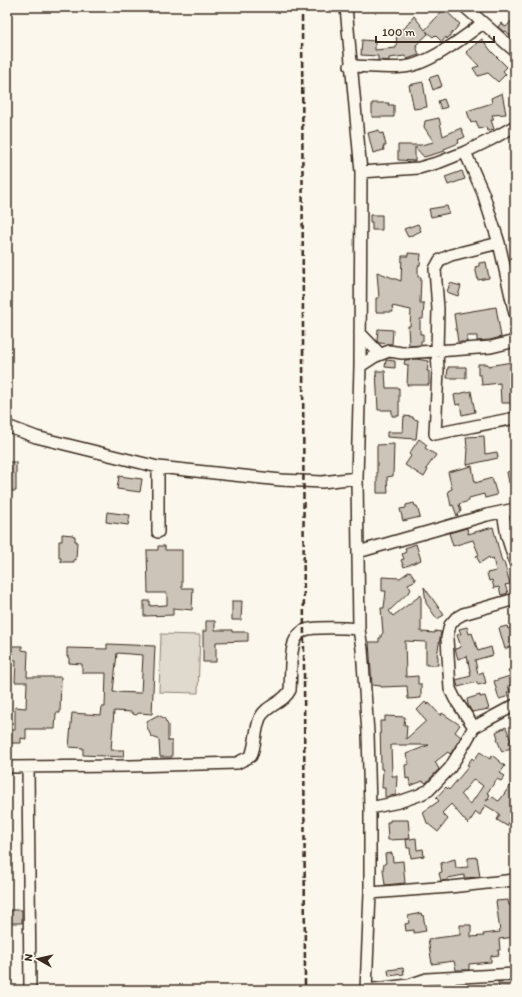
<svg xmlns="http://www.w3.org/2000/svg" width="522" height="997" font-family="Itim,sans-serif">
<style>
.green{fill:#dfd9ce;stroke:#8d8276}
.building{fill:#ccc4b9;stroke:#3b2a1e;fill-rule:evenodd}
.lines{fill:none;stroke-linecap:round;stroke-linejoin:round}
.minor-casing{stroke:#3b2a1e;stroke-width:14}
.minor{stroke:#fbf7ec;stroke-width:11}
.rail{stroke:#3b2a1e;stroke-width:2.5;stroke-dasharray:6 3;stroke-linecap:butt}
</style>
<rect width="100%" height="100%" fill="#fbf7ec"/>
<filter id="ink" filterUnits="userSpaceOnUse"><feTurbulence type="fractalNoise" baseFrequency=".025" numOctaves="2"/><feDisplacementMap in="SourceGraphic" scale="8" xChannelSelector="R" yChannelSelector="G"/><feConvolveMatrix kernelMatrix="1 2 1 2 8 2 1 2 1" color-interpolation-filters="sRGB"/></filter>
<g filter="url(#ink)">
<path class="green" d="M161 634 200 635 198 693 159 692Z"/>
<path class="building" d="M444 9 460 24 447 39 446 37 442 42 435 35 433 37 426 31 428 34 416 45 419 55 407 59 405 56 389 58V61L378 60V56L361 55 362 40 375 41V50L396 48 397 29H404L414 16 425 30Z
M515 17V41L506 31 504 32 498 27 501 23 506 27Z
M482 39 492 52 507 67 503 71 506 74 498 82 488 73 478 76 473 68 479 66 466 52Z
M438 75 442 86 433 90 429 78Z
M423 82 427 107 414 109 409 85Z
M502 93 506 114 492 115 494 120H491L494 129 487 131 486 127 479 129 476 121 471 123 467 111 492 103 491 98Z
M444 99 447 107 441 109 438 101Z
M372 103H389L388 105H394V117H372Z
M439 118 443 136 461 128 465 137 458 140 459 143 444 149 445 151 424 157 415 147V161L398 160V145H421L434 142 424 127 425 121Z
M379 130 380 134 383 133 386 146H383L384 150 373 153 368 133Z
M462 171 465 179 448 185 445 177Z
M447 206 449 213 431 217 429 209Z
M370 215H382V230H372V222H370Z
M418 224 421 231 408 237 404 229Z
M408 253 421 254 420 265 418 266V277H421L420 303H424L423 319H420V334H423V341H421V345L409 346 408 326H410L411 310 392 306 393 312H376V298H379L377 272 401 281 402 256H408Z
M486 262 489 278 478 280 475 267 479 266V263Z
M450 283 461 286 458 296 447 292Z
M496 307 501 337 490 340 477 341V336H467V342H458L454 314Z
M378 329 393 330 392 344 379 343 377 341Z
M416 359 429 361 427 371H429V385H407L408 365 404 364 405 360Z
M386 360 395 361V368L385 367Z
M512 362 514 377H512L514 403H501L500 383 482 385 481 375H478V364H488V366Z
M448 367H466V378H447Z
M376 371H385L386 388H399V416H392V410H378Z
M471 391 475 412 462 415 460 404 456 405 454 395Z
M404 416 413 417V419L418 420 416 439 387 437V432H403Z
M484 436 485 454 497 452 498 458 467 465 468 448H467L466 437Z
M419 439 427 445 425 448 436 455 426 469 428 470 424 477 405 465 411 456 409 454Z
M394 444 393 476 387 477 388 493H377V445Z
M7 462H16V491H7Z
M472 466 475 483 492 478 497 495 485 498 484 494 469 498V501L459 504 461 511 457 516 453 505 451 506 448 491 452 489 448 472Z
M515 470V481L509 483 507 472Z
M119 476 142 479 140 492 117 489Z
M414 503 415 506H417L420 517 403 521 400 509 406 508V505Z
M107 512 130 515 128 525 106 522Z
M493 527 502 562H504L510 584 505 585 508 593 501 595 499 587 494 588 492 580 489 581 487 573 496 571 493 558 490 559 489 557 480 563 476 556 479 555 473 540 453 546 449 533 467 528 468 534Z
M62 534 73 535V536H75V541H77L76 560 74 559V562H61V558H59V541H62Z
M416 544 421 560 404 567 401 560 404 559 402 554 406 552 405 548Z
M158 546H165V550H182V588H193L192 610 173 608V615L144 616V601H150V606L167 605V593H148L147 550H158Z
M410 571 416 580 408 584 411 590 389 611 393 616 421 595V632L435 633V631L441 632 437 656H438V665H426V642L405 641 406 677 418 676V684H421V698L408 699 407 686 381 687V686L372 685 369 642H379V638H381V635L383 633 381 608H384L386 591H382V577L400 578Z
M424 587 444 615 437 619 426 603Z
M232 601H242L241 620H232Z
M206 621H215V630H232V632H248V641L216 642V662H203V631H206Z
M507 626 508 629 512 627 513 630 515 629V644L505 649 499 628Z
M467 627 469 634 472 633 478 651 491 647 493 655 475 660 478 674 483 672 486 683 478 685 477 682 458 687 456 680 471 676 467 656 458 659 455 649 461 647 457 635 461 634 459 629Z
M107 644 155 646 152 714 139 713 136 715 133 714 132 712 114 711 111 750H124L123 757 83 755V748L69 747 72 713 101 715 102 707H105L106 673H82V664L69 663V657H67V648L107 649ZM117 653 143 655 141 693 113 692Z
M7 646H22V650L28 651 27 677H61L60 713H56L55 729H26V739L21 738V743H7V730H15V707L26 708 27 682H15L16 660 7 659Z
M515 668V688H513L512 685 508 686 510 692H507L509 696 499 699 494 681 510 676 508 670Z
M480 695V697L485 696 489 709 472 712 468 705 467 699Z
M425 702 428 705 429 703 441 716 442 713 460 725 455 732 461 737 451 753 450 754 448 752 435 762 439 769 426 783 423 781 410 786 409 778 406 779 405 765 409 764 406 754 429 745H391L392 776H397L396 795 385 797V788H382L383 769H381L380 721H385V716L405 717 404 725H407L406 739 426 721 417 710Z
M158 715 164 718 168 725V741H172V757H160L159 740 151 736 147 727V721Z
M506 727 511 741 509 742 512 747 502 752 497 739 498 738 496 732Z
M480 752 490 759 492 755 505 766 500 773 505 776 501 781 497 779 487 793 490 795 486 801 493 797 498 801 500 800 509 787 515 784V812L507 826 497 820 500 814 485 805 480 815 476 812 468 824 451 804 442 813 448 819 438 832 427 823 423 812 439 801 436 798 446 787 449 790 469 766 467 765 472 758 474 760ZM474 779 483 786 470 805 461 794Z
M390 820H408L410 839 416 838 417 850 423 849 424 856 411 858 410 848H407L406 839H409L388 840 387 822H390Z
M392 853 393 862 403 861 405 883 385 885 383 869 384 864 386 863 385 854Z
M477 857 480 877 464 878V875L448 878V880L441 881 439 873 442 872 441 863 455 859 456 868 468 867V858Z
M508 900 509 905H511L515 937 499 939 500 950H498L499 955 491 956V962L469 964V970H456L454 961 432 964 428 939 460 935V925H471V937L484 936 483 934 500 932 496 901Z
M7 910H22V923H7Z
M421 913 422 916 423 915 426 931 414 933V930L406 931 405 924 409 923 408 916Z
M403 968 404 974 389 976 388 970Z
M515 981V990H499L498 982Z"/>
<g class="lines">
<defs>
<path id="minor" d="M346 7 361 172 360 366 357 478 359 629 362 649 368 733 370 808V893L366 990
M465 7 515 51
M350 66C367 66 386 69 403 67 428 65 463 38 483 23
M465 152 483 193 499 243 515 314
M361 172 419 168 440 162 465 152 492 139 515 126
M499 243 451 255 440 260 435 269 438 309 437 351 438 370 435 434 515 418
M360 333 380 354
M360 366 374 357 389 351 402 353 451 350 491 347 515 341
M7 426 36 437 158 467 281 480 322 482 357 478
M503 512 507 536 515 562
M158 532V467
M358 552 487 515 515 509
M474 727 455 699 450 689 447 638 450 625 456 618 463 614 515 599
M7 767 131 766 237 763 251 756C256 744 255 730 260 718 266 705 284 703 290 690 291 677 290 659 293 647 294 640 297 635 303 631 311 626 348 628 359 629
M28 767 30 990
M370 808 399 802 419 795 429 790 450 768 465 743 474 727 515 705
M370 893 450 887 515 880
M449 978 451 990
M366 990 409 985 427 979 515 974"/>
</defs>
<use href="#minor" class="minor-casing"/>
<use href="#minor" class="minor"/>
<path class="rail" d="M302 7 305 990"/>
</g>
</g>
<rect width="522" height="997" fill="none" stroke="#fbf7ec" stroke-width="24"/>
<rect x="12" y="12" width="498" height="973" fill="none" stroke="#3b2a1e" stroke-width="1.5" filter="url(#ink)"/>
<g transform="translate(38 959) rotate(278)" stroke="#fbf7ec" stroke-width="3" paint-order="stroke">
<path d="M0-3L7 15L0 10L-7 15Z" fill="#3b2a1e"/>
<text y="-6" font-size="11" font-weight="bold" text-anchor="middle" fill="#3b2a1e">N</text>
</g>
<path d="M376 36v6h118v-6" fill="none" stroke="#3b2a1e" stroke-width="2"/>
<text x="382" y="36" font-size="12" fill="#3b2a1e" stroke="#fbf7ec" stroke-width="3" paint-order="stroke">100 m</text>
</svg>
